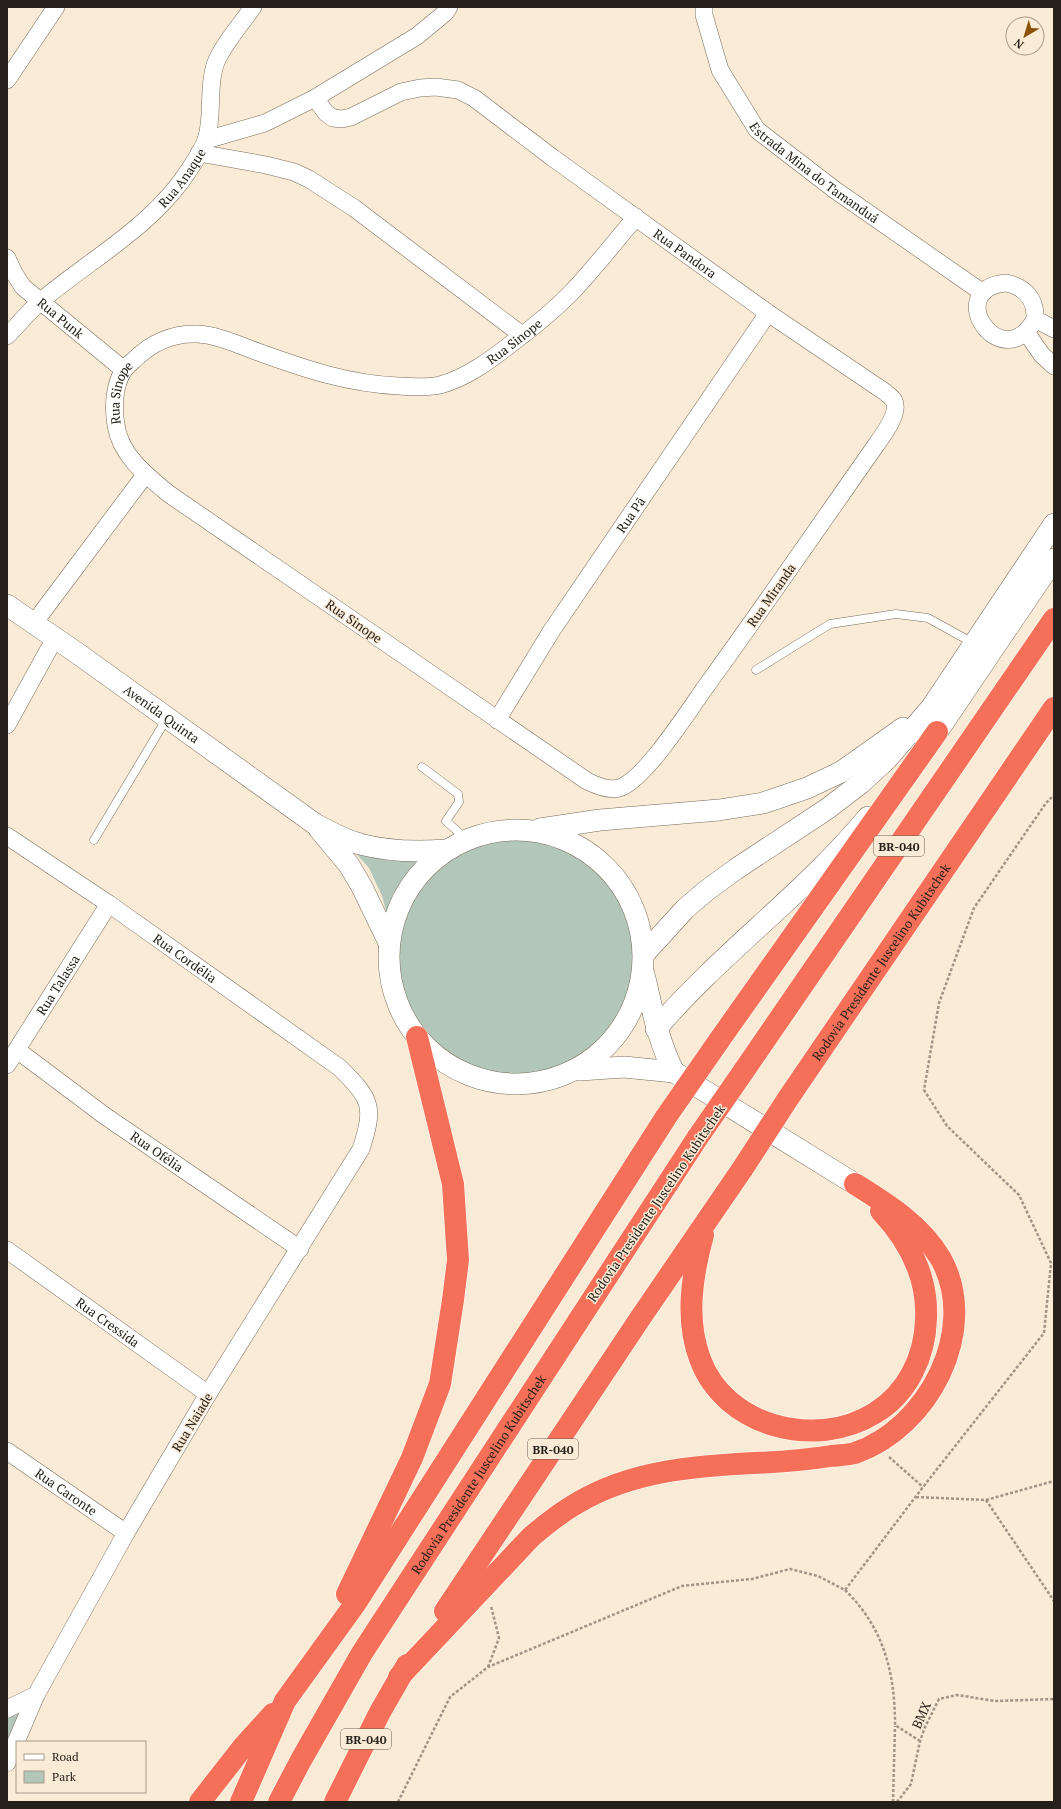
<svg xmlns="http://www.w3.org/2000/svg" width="1061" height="1809" font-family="'PT Serif',serif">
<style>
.green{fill:#b2c7b9}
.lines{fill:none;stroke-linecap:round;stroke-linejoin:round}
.service-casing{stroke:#776b59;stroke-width:9}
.minor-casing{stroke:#776b59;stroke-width:18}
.tertiary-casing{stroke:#776b59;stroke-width:22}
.motorway-casing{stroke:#fff;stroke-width:23}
.path{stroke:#9f9485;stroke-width:2.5;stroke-dasharray:3 2;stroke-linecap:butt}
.service{stroke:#fff;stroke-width:8}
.minor{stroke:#fff;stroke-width:17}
.tertiary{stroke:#fff;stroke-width:21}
.motorway{stroke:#f67059;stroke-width:22}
.motorway-bridge-casing{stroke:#fff;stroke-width:23;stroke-linecap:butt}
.motorway-bridge{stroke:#f67059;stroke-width:22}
.labels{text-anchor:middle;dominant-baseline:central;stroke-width:3;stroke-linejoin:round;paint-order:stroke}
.shield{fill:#faebd7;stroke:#655d52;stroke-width:1}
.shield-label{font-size:12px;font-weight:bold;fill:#252019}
.street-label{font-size:13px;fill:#252019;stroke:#faebd7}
</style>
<rect width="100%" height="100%" fill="#faebd7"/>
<path class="green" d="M399 959a119 119 0 1 1 238 0a119 119 0 1 1-238 0Z
M351 848 430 858 407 877 393 894 388 918 382 896 369 868Z
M24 1708 7 1750V1715Z"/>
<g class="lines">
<defs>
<path id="service" d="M756 670 830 624 896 614 928 618 973 643
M422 767 458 794 459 802 446 821 466 839
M94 840 167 718"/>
<g id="minor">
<path id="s1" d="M704 7V15L720 70 757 130 835 190 983 293"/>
<path d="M7 80 56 7"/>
<path id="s2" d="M315 98 326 113 333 118 342 119 351 117 401 92 420 88 436 87 458 90 474 98 553 158 768 313 885 392C888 395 893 398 894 401 900 413 883 435 876 445 820 525 764 606 707 685 689 710 648 775 622 787 611 792 597 786 587 781L169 494C147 476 120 455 116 425 113 408 114 386 123 371 126 367 130 363 134 360 151 343 173 333 197 334 218 335 239 345 258 352 305 369 349 384 399 386 412 387 426 388 440 385 466 378 489 361 511 344 531 329 552 312 570 294 593 270 614 243 636 217"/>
<path d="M206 140 265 123 315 98 417 36 445 13 449 7"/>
<path d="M199 153 266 165 294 172 309 179 354 208 522 335"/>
<path id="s3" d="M7 258 14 273 23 287 124 370"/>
<path d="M1006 283C1026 287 1036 300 1035 319 1002 379 941 289 1006 283Z"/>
<path d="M1035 319 1054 329"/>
<path d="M1026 332 1042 355 1054 366"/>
<path id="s4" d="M7 336C18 325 28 312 41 301 92 258 155 225 191 167 196 159 203 149 206 140 214 116 207 89 215 65 221 47 242 23 253 7"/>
<path d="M34 623 145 475"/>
<path id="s5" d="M497 720 552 630 768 313"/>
<path d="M7 725 55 638"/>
<path id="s6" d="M7 836 109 904 340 1068C371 1099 375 1106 361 1149L208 1394 126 1533 36 1695 7 1763"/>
<path id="s7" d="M17 1050 105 1116 300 1249"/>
<path id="s8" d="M7 1065 109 904"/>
<path id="s9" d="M7 1250 208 1394"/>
<path id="s10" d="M7 1451 126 1533"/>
<path d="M7 1709 36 1695"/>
</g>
<g id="tertiary">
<path id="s11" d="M7 605 77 653 315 824C329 831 344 840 360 844 389 852 417 852 446 850"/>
<path d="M925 746 937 732 1054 559"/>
<path d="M319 829 349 865 362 887 389 943"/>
<path d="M540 829 600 820 719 810 763 803 807 788 841 772 903 728"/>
<circle cx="516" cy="957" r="127"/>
<path d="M644 954 685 909 706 891 736 869 827 809 861 783 887 759 931 708 1054 524"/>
<path d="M644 974C652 1008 658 1041 674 1072"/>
<path d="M656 1029C721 953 804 894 868 817"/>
<path d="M580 1070 624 1067 674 1072 855 1184"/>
</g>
<g id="motorway">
<path d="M718 1042 937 732"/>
<path d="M743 1072 1054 619"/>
<path id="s12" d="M787 1100 1054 708"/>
<path d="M703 1235C692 1275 685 1319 700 1359 725 1427 816 1450 875 1413 908 1393 925 1356 926 1319 928 1278 909 1241 881 1211"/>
<path d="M347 1594 412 1458 440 1384 453 1300 458 1260 453 1184 417 1037"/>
<path d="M445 1611 641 1317 743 1168"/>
<path d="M399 1677 531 1537C546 1524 561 1512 579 1502 632 1471 694 1466 754 1463 780 1462 805 1460 831 1456 838 1455 848 1455 855 1453 928 1428 980 1330 941 1259 921 1225 887 1204 855 1184"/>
<path d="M200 1802 243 1747 273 1714"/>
<path d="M241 1802 285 1701 355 1604 666 1117"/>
<path id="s13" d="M279 1802 301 1760 362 1653 698 1137"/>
<path d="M335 1802 380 1712 407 1665"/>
</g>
</defs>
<use href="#service" class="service-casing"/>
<use href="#minor" class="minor-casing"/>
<use href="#tertiary" class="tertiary-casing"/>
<use href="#motorway" class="motorway-casing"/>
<path class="path" d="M889 1457 923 1487
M916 1497 986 1500 1054 1601
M986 1500 1054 1481
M845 1590C884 1628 895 1673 895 1725L920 1741
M488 1667 499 1638 491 1606
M398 1802 450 1697 488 1667 682 1586 752 1579 790 1569 818 1576 845 1590 923 1487 1044 1333 1051 1263 1019 1195 947 1126 924 1090 939 1003 974 908 1046 803 1054 795
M893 1802 895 1726
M897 1802 911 1784 920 1741 925 1727 939 1699 957 1695 995 1701 1054 1699"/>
<use href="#service" class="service"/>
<use href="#minor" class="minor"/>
<use href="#tertiary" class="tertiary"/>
<use href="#motorway" class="motorway"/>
<defs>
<path id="motorway-bridge" d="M666 1117 718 1042
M698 1137 743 1072
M743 1168 787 1100"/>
</defs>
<use href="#motorway-bridge" class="motorway-bridge-casing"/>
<use href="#motorway-bridge" class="motorway-bridge"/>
</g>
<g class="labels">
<g class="shield">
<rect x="874" y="836" width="50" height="20" rx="3"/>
<rect x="528" y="1439" width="50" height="20" rx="3"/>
<rect x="341" y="1729" width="50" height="20" rx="3"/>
</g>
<g class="shield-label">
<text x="899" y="846">BR-040</text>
<text x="553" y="1449">BR-040</text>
<text x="366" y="1739">BR-040</text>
</g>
<g class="street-label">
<text stroke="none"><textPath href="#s1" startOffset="207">Estrada Mina do Tamanduá</textPath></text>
<text stroke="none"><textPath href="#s4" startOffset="237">Rua Anaque</textPath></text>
<text stroke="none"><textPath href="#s2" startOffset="439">Rua Pandora</textPath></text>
<text stroke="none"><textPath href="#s3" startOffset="82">Rua Punk</textPath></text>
<text stroke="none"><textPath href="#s2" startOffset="2283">Rua Sinope</textPath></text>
<text stroke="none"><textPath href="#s2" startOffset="1838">Rua Sinope</textPath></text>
<text stroke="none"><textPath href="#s5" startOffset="245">Rua Pã</textPath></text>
<text transform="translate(771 595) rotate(-55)">Rua Miranda</text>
<text transform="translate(354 621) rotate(35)">Rua Sinope</text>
<text stroke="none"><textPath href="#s11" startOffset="189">Avenida Quinta</textPath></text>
<text stroke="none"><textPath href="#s6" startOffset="216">Rua Cordélia</textPath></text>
<text stroke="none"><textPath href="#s12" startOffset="167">Rodovia Presidente Juscelino Kubitschek</textPath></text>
<text stroke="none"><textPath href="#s8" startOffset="95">Rua Talassa</textPath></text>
<text stroke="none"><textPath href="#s7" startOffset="173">Rua Ofélia</textPath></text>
<text transform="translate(656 1203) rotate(-56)">Rodovia Presidente Juscelino Kubitschek</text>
<text stroke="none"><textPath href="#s9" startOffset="124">Rua Cressida</textPath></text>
<text transform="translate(192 1422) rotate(-59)">Rua Naiade</text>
<text stroke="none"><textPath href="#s13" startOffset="384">Rodovia Presidente Juscelino Kubitschek</textPath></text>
<text stroke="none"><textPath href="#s10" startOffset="72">Rua Caronte</textPath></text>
<text transform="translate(921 1715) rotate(-66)">BMX</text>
</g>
</g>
<rect width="1061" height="1809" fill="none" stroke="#252019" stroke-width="16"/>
<rect x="16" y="1741" width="130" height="52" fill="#faebd7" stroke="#a59a8b"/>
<rect x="24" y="1754" width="20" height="6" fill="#ffffff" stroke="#a59a8b"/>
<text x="52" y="1761" font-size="12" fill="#252019">Road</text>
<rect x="24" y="1771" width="20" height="12" fill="#b2c7b9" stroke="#a59a8b"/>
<text x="52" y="1781" font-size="12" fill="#252019">Park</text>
<g transform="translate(1025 36) rotate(218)"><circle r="19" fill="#faebd7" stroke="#a59a8b"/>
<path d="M0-3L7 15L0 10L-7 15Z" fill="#8a5205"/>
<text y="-6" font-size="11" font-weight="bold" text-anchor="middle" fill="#252019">N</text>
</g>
</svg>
